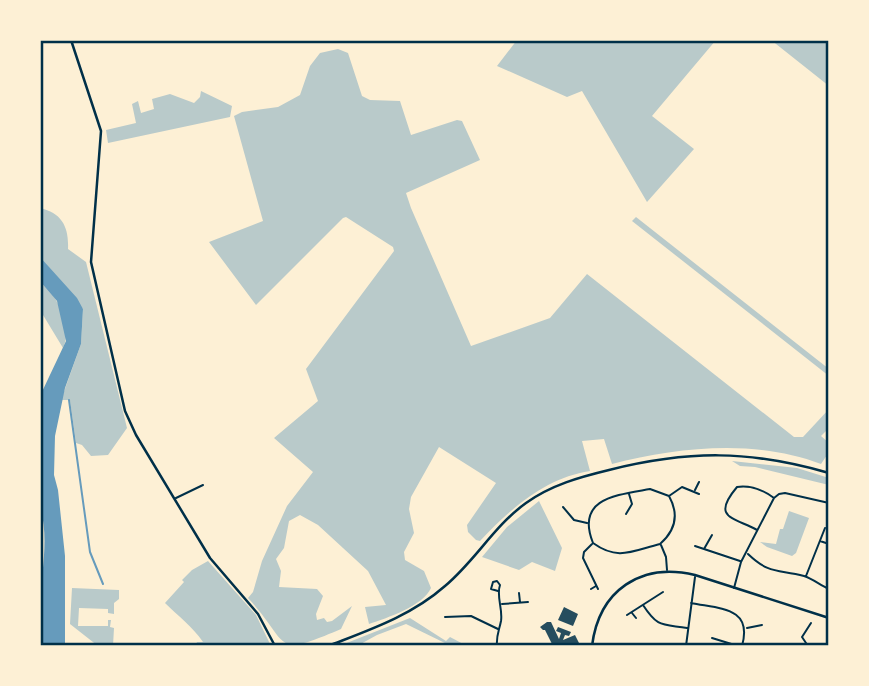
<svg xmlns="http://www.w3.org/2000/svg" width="869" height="686" font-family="'Roboto Condensed',sans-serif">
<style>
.green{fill:#b9caca}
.water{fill:#669bbc}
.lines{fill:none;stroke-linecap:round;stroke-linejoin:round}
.stream{stroke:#669bbc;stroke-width:2}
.building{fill:#264d5e}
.minor{stroke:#003049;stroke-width:2}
.tertiary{stroke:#003049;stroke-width:2.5}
.primary{stroke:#003049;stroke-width:2.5}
.neatline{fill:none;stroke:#003049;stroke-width:2.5}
</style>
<rect width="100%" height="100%" fill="#fdf0d5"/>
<path class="green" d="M517 40H716L652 116 694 149 647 202 582 91 567 97 497 66Z
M771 40H829V86Z
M338 49 348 53 362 96 370 100 400 101 411 135 457 120 462 121 480 160 406 193 411 208 471 346 550 318 587 274 794 437H803L829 409V428L821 436 829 443V452L821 464C755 439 679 447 612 464L604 439 582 441 590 471C545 478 510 509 480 541L476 540 468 532 467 525 496 483 439 447 411 497 409 509 414 533 404 552 405 560 424 571 431 588C423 606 387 618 369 624L365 607 386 605 368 571 318 525 300 515 289 521 284 548 276 559 281 571 279 587 317 589 323 596 316 614 317 620 324 618 327 622 332 621 352 606 341 629C271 659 291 644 248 598L253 592 262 561 287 506 313 472 274 438 318 401 306 369 394 251 393 247 346 217 343 218 256 305 209 242 263 221 234 116 242 112 278 107 300 95 310 66 320 53Z
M201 91 232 106 230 117 108 143 106 130 136 123 132 104 138 101 141 113 154 109 152 99 170 94 194 103 200 97Z
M40 208C62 213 69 227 68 249L86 262 127 428 108 455 91 456 82 445 76 443 70 400H61L81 344 83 309 40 257Z
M636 217 829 369V376L632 221Z
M40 281C57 294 73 327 63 348L40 310Z
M732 461 797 468 829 478V485L755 467 740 466Z
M539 501 562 548 555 571 532 562 519 570 482 557 507 527Z
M789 511 809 518 796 553 792 556 767 547 760 542 776 544 780 529H783Z
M208 561 256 615 271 646H195L197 642H203C193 627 178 616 165 603L184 582 182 580 192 570Z
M72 588 119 590V599L114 603V614L108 613V609L79 608 78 626H108V620H111L110 627 114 628 113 646H98L70 624Z
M410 618 446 641 450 637 467 646H451L406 624 377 635 357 646H339Z"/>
<path class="water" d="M40 257 77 298 83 309 81 344 65 388 55 436 54 475 58 490 65 556V646H40C40 631 39 616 40 601 42 570 49 537 40 506V396L66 341 57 301 40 281Z"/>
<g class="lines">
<path class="stream" d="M69 400 90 552 103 584"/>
</g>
<path class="building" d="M564 607 578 614 573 626 558 620Z
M547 622H551L559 639 561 633 556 631 558 627 571 632 569 636 565 635 563 640 575 635 579 643 572 646H553L545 630H543L540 627Z"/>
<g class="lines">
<path class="minor" d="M650 489 669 496C679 514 676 530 660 544 632 551 618 561 593 543 575 498 617 495 650 489Z
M695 490 699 482
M669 496 682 487 699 494
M176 498 203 485
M563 507 574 520 587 523
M626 514 632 504 629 494
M757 530C733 517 711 518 737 487 752 485 763 490 774 498
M820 541 829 544
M592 544 584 552 583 558 598 589
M661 545 666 557 667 570
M695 546 740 561
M704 549 712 535
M748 554C770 575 778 569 804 576 813 579 820 585 829 589
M806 576 825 528
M734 588 741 562 774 498 779 494 785 493 829 503
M591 589 596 586
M519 593 520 602
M691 603C720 609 753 607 742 646
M502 604 528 602
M643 605C658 628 662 624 687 628
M632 613 636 618
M627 615 663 592
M445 617 471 616 498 629
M747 628 762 625
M712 638 738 646
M497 646C496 636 499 631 501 621 503 609 496 596 500 585L497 581 493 582 491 589 498 591
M686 646 695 577
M808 646 802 637 811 623"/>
<path class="tertiary" d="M71 40 101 131 91 262 125 411 136 435 210 558 258 614 275 646
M592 646C599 590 641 562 695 575L829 618"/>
<path class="primary" d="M328 646C369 630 411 616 445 586 475 561 494 526 526 503 551 485 580 477 609 470 689 450 749 450 829 473"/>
</g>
<rect width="869" height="686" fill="none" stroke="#fdf0d5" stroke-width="84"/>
<rect x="42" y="42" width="785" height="602" class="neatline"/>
</svg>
